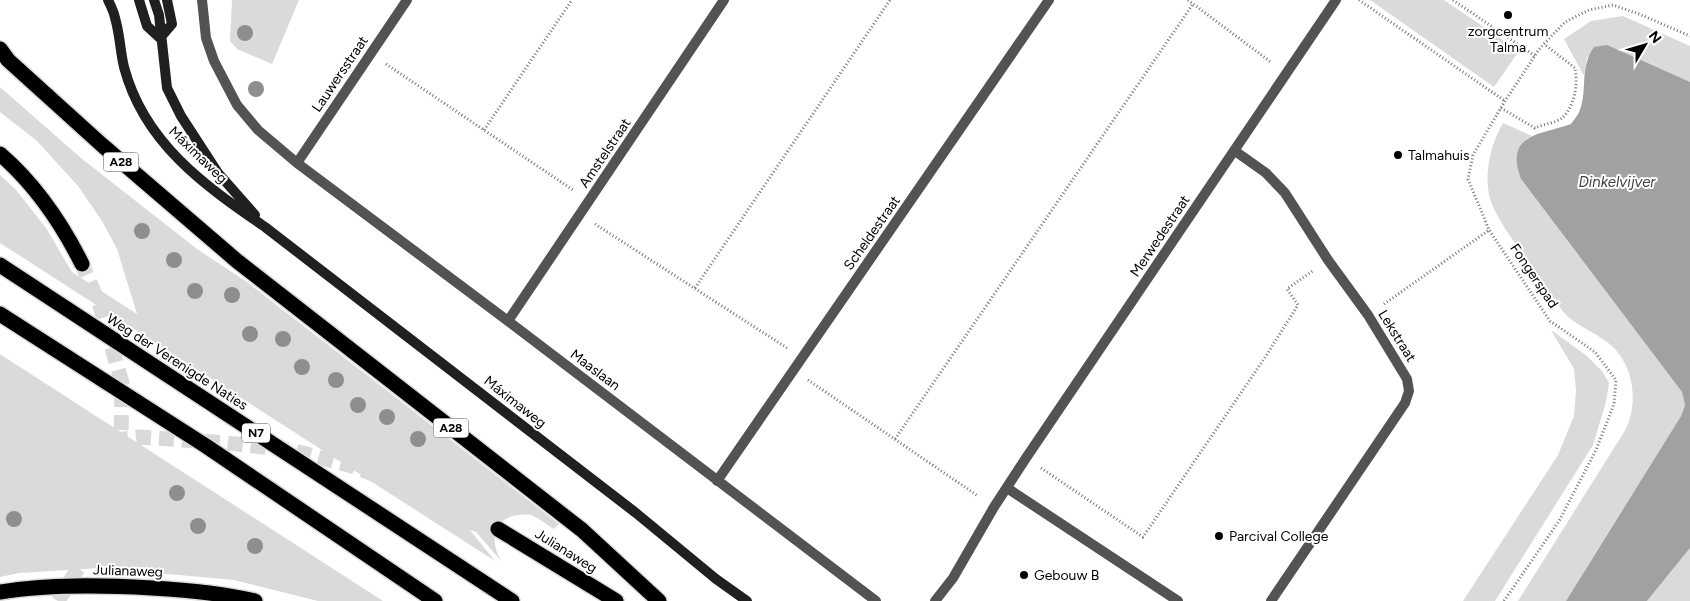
<svg xmlns="http://www.w3.org/2000/svg" width="1690" height="601" font-family="Figtree,sans-serif">
<style>
.green{fill:#dadada}
.water{fill:#a1a1a1}
.lines{fill:none;stroke-linecap:round;stroke-linejoin:round}
.highway-tunnel{stroke:#d9d9d9;stroke-width:15;stroke-dasharray:15 8;stroke-linecap:butt}
.highway-casing{stroke:#dbdbdb;stroke-width:18}
.path{stroke:#757575;stroke-width:3;stroke-dasharray:1 2.5;stroke-linecap:butt}
.lane{stroke:#535353;stroke-width:10}
.street{stroke:#535353;stroke-width:10}
.secondary{stroke:#202020;stroke-width:10}
.highway{stroke:#000;stroke-width:15}
.tree{fill:#8e8e8e}
.poi-dot{fill:#000;stroke:#fff;stroke-width:2}
.labels{text-anchor:middle;dominant-baseline:central;stroke-width:4;stroke-linejoin:round;paint-order:stroke}
.shield{fill:#fff;stroke:#4c4c4c;stroke-width:1}
.shield-label{font-size:12px;font-weight:bold;fill:#000}
.poi-label{font-size:14px;fill:#000;stroke:#fff;text-anchor:start}
.street-label{font-size:14px;fill:#000;stroke:#fff}
.water-label{font-size:15px;font-style:italic;fill:#424242;stroke:#fff}
</style>
<rect width="100%" height="100%" fill="#fff"/>
<path class="green" d="M232 0H299L272 64 237 49 230 41Z
M1370 0H1444L1519 51 1494 87Z
M1623 16 1690 46V82L1587 57 1584 76 1564 39 1591 21Z
M0 87 81 158 197 249 247 282 559 524 554 529C547 525 539 518 531 515 527 514 523 515 519 515 493 517 489 543 502 562L476 532 470 530 495 561 0 243V175L17 191 46 228 72 272 137 314 117 249 102 221 78 186 37 141 0 112Z
M1503 123 1532 136 1525 140 1521 179 1682 392 1685 405 1681 416 1566 601H1518L1614 448C1619 440 1626 430 1629 421 1638 394 1631 360 1607 342 1594 332 1578 326 1566 315 1554 301 1544 283 1533 268 1519 247 1501 227 1492 204 1482 179 1490 145 1503 123Z
M1551 330 1587 356 1602 371 1609 383 1606 402 1593 445 1495 601H1463L1558 455 1574 416 1576 391 1574 369Z
M0 354 9 360 383 601H318L234 580 101 568 19 573 0 577Z
M1690 548V601H1647Z"/>
<path class="water" d="M1607 45 1690 82V548L1647 601H1566L1681 416 1685 405 1682 392 1521 179C1504 133 1541 135 1571 124 1574 120 1578 115 1580 110 1588 88 1579 69 1594 47Z"/>
<g class="lines">
<path class="highway-tunnel" d="M0 460 70 446 139 437 227 443 291 450 352 466 455 506 498 529
M58 601 85 557 111 485 121 434 122 383 100 306 82 264"/>
<defs>
<path id="highway" d="M0 49 8 60 102 145 237 261 582 530 659 601
M0 154C36 185 61 222 82 264
M0 265 512 601
M0 314 206 446 435 601
M498 529 616 601
M0 592C50 584 101 585 152 588 187 590 221 593 255 601"/>
</defs>
<use href="#highway" class="highway-casing"/>
<path class="path" d="M1188 0 1272 63
M1359 0 1505 101
M1453 0 1535 56
M386 64 573 190
M1501 108 1535 128C1543 124 1556 123 1562 118 1575 106 1578 84 1575 68L1544 44
M484 130 572 0
M595 224 787 348
M695 288 890 0
M1384 304 1489 230
M808 380 978 496
M895 439 1193 4
M1041 468 1143 537 1264 359 1298 305 1287 289 1314 270
M1504 601 1559 521 1596 450 1614 404 1616 380 1595 352 1550 321 1489 230 1468 179 1473 155 1505 101 1540 48 1565 22 1589 10 1613 5 1639 14 1690 36"/>
<path class="lane" d="M1007 488 1178 601"/>
<path class="street" d="M202 0 206 38 214 61 237 105 258 130 297 163 508 321 876 601
M1235 151 1266 173 1285 193 1328 260 1368 315 1407 379 1409 391 1405 403 1271 601
M297 163 407 0
M508 321 724 0
M717 481 1049 0
M935 601 953 578 994 507 1026 458 1336 0"/>
<path class="secondary" d="M108 0C111 6 114 12 115 18 120 34 120 51 124 67 144 143 204 185 265 227L636 513 716 579 747 601
M139 0 147 26 160 38
M154 0 159 15 167 88 181 116 218 173 255 215
M160 38 172 24 167 0"/>
<use href="#highway" class="highway"/>
</g>
<g class="tree">
<circle cx="245" cy="33" r="8"/>
<circle cx="256" cy="89" r="8"/>
<circle cx="142" cy="231" r="8"/>
<circle cx="174" cy="260" r="8"/>
<circle cx="195" cy="291" r="8"/>
<circle cx="232" cy="295" r="8"/>
<circle cx="250" cy="334" r="8"/>
<circle cx="283" cy="339" r="8"/>
<circle cx="302" cy="367" r="8"/>
<circle cx="336" cy="380" r="8"/>
<circle cx="358" cy="405" r="8"/>
<circle cx="387" cy="417" r="8"/>
<circle cx="418" cy="439" r="8"/>
<circle cx="177" cy="493" r="8"/>
<circle cx="14" cy="519" r="8"/>
<circle cx="198" cy="526" r="8"/>
<circle cx="255" cy="546" r="8"/>
</g>
<g class="poi-dot">
<circle cx="1508" cy="15" r="5"/>
<circle cx="1398" cy="155" r="5"/>
<circle cx="1219" cy="536" r="5"/>
<circle cx="1024" cy="575" r="5"/>
</g>
<g class="labels">
<g class="shield">
<rect x="103.5" y="152.5" width="35" height="19" rx="4"/>
<rect x="433.5" y="418.5" width="35" height="19" rx="4"/>
<rect x="242" y="423.5" width="28" height="19" rx="4"/>
</g>
<g class="shield-label">
<text x="121" y="162">A28</text>
<text x="451" y="428">A28</text>
<text x="256" y="433">N7</text>
</g>
<g class="poi-label">
<text x="1508" y="31" text-anchor="middle">zorgcentrum<tspan x="1508" dy="16">Talma</tspan></text>
<text x="1408" y="155">Talmahuis</text>
<text x="1229" y="536">Parcival College</text>
<text x="1034" y="575">Gebouw B</text>
</g>
<g class="street-label">
<text transform="translate(340 74) rotate(-56)">Lauwersstraat</text>
<text transform="translate(605 153) rotate(-56)">Amstelstraat</text>
<text transform="translate(198 155) rotate(44)">Máximaweg</text>
<text transform="translate(872 233) rotate(-55)">Scheldestraat</text>
<text transform="translate(1160 236) rotate(-56)">Merwedestraat</text>
<text transform="translate(1534 276) rotate(56)">Fongerspad</text>
<text transform="translate(1397 336) rotate(58)">Lekstraat</text>
<text transform="translate(177 362) rotate(33)">Weg der Verenigde Naties</text>
<text transform="translate(595 370) rotate(37)">Maaslaan</text>
<text transform="translate(515 402) rotate(38)">Máximaweg</text>
<text transform="translate(566 551) rotate(32)">Julianaweg</text>
<text transform="translate(128 571) rotate(2)">Julianaweg</text>
</g>
<g class="water-label">
<text x="1617" y="182">Dinkelvijver</text>
</g>
</g>
<g transform="translate(1645 45) rotate(52)" stroke="#ffffff" stroke-width="4" paint-order="stroke">
<path d="M0-4L9 19L0 12L-9 19Z" fill="#000000"/>
<text y="-8" font-size="14" font-weight="bold" text-anchor="middle" fill="#000000">N</text>
</g>
</svg>
